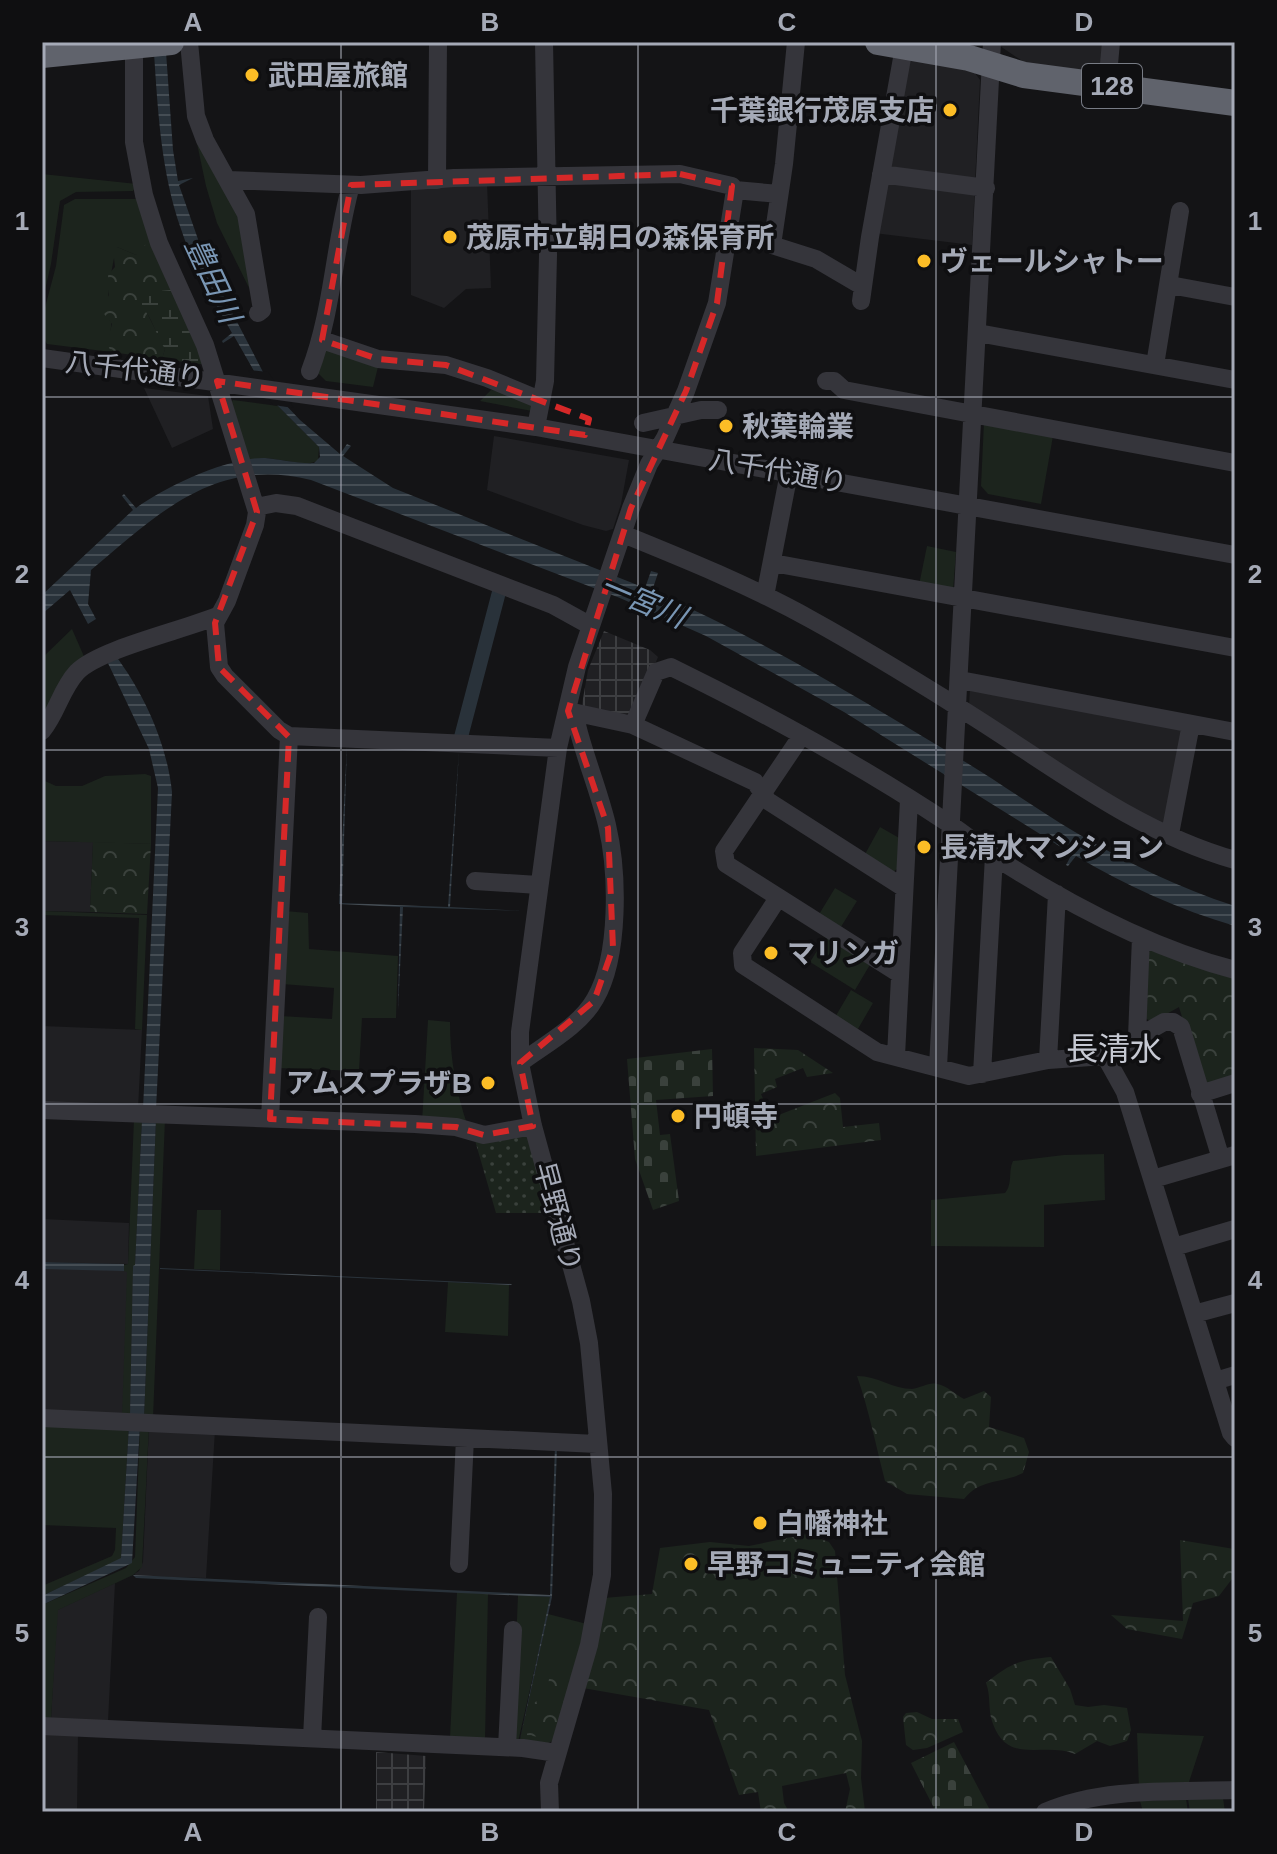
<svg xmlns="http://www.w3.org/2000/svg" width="1277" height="1854" font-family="Arial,'Noto Sans JP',sans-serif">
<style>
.built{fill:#202023}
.industrial{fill:url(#industrial-grid)}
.grass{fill:#1c241d}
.forest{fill:url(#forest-crowns)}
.wetland{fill:url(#wetland-marsh)}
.cemetery{fill:url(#cemetery-stones)}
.garden{fill:url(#garden-dots)}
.water{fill:url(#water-rules)}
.pier{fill:#141416}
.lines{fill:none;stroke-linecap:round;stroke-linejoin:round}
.canal{stroke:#29323a;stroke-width:14}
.minor{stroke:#35353b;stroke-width:18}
.highway{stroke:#60636c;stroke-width:26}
.marked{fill:none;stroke:#d62828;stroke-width:6;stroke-dasharray:16 10;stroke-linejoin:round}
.grid{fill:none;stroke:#a5aab7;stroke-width:2;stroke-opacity:0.55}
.poi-dot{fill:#fcbd26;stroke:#0f0f11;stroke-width:3}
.labels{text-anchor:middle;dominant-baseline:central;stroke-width:7;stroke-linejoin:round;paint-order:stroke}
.shield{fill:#0f0f11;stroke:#787c85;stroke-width:2}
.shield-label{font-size:26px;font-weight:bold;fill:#a5aab7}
.poi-label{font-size:28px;font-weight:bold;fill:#a5aab7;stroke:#0f0f11;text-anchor:start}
.street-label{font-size:28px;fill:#a5aab7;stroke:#0f0f11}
.water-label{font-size:30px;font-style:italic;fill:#7996b4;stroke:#0f0f11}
.quarter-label{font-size:32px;fill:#c6c9d3;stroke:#0f0f11}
.neatline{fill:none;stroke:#a5aab7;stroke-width:3}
.grid-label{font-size:26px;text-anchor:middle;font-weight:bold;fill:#a5aab7}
</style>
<defs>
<pattern id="industrial-grid" width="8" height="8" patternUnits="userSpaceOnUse" patternTransform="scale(2)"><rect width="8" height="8" fill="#202023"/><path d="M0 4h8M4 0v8" fill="none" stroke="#3d3e41"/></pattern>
<pattern id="forest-crowns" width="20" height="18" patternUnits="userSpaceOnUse" patternTransform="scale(2)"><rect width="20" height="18" fill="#1c241d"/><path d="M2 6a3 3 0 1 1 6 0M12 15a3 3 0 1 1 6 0" fill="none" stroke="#3a413c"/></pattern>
<pattern id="wetland-marsh" width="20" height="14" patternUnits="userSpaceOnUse" patternTransform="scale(2)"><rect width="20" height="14" fill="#1c241d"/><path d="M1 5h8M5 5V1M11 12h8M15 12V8" fill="none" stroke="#3a413c"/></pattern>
<pattern id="cemetery-stones" width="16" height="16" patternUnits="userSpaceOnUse" patternTransform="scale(2)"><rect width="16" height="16" fill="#1c241d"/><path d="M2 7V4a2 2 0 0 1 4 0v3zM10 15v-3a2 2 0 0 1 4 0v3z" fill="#3a413c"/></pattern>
<pattern id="garden-dots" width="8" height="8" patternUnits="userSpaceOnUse" patternTransform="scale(2)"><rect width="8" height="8" fill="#1c241d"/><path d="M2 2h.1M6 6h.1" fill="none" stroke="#3a413c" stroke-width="1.8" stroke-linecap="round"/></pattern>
<pattern id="water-rules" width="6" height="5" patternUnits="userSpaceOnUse" patternTransform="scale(2)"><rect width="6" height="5" fill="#29323a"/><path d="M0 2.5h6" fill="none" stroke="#454d54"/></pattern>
</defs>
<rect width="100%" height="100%" fill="#141416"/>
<path class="built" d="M1000 42H1107L1102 77 1031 67 1000 46Z
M907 55 975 73 980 80 972 245 874 233Z
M487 182 491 288 466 289 444 308 411 295V186Z
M144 388 208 396 213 429 172 448Z
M494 436 629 460 621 504 613 529 606 531 583 525 487 490Z
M970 687 1179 727 1184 735 1168 821 1161 824 1113 801 969 708Z
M43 841 93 842 90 912 42 911Z
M42 1026 142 1030 138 1109 42 1105Z
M42 1219 129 1223 128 1264 42 1262Z
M42 1268 137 1271 131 1416 42 1414Z
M149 1426 215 1430 206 1578 137 1576 134 1574 139 1571 143 1562Z
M115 1583 108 1721 51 1719 57 1610Z
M42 1732 78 1733 77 1812H42Z"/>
<path class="industrial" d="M604 631 650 650 658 657 634 713 609 716 581 710 588 670Z
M376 1752 426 1756 424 1812H376Z"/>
<path class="grass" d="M195 134 242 216 257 304 217 223 206 186Z
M42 174 137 184 133 191 76 192 60 201 51 264 42 303Z
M75 199H137L157 245 136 255 117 247C113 257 106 303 108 315 109 324 112 318 111 327 110 338 107 341 111 352L47 344 42 336V319L56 266 64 205Z
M322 347 379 363 373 387 326 381 315 370Z
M491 390 506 392 533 403 532 411 480 401Z
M233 400 278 406 319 447 318 461 307 464 267 458 247 461 229 405Z
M984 422 1053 436 1041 504 988 494 981 486Z
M927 546 956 552 953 591 919 585Z
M72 629 86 661 42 724V658Z
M145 774 151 776V844L43 841 45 781 56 786H82L105 776Z
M880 827 901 839 900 867 890 874 864 856Z
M835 888 857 901 839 930 818 916Z
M42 911 147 915 142 1030 135 1029 139 918 42 915Z
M285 911 308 913 309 949 398 956 396 1018H362L359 1071 277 1068 280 1016 332 1019 334 988 282 984Z
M827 935 871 963 855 990 810 962Z
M851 990 873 1003 855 1034 834 1019Z
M428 1020 450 1022C450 1059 456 1092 468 1127L422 1122Z
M134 1119H142L135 1266 133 1267 130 1417H122L127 1272 124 1271V1265L128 1264Z
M156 1119H165L153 1418H144Z
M1104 1154 1105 1200 1044 1205V1247L931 1246V1200L1005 1193C1013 1184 1008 1171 1013 1161L1064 1155Z
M197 1210H221L220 1270 194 1269Z
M448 1282 509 1285 508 1336 445 1332Z
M42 1422 129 1425 121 1559 42 1596V1586L112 1556 115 1550 116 1528 42 1525Z
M140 1425 149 1426 142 1567 133 1575 58 1610 51 1719 42 1718V1605L126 1568 135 1557Z
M457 1592 488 1594 485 1740 450 1738Z
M518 1595 551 1597 518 1742 512 1741Z
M548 1614 587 1624 555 1740 548 1743 520 1739Z
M1137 1733 1204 1736 1189 1782 1139 1789Z
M1223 1798 1225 1812H1190L1188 1799Z
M1186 1799 1188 1812H1143L1140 1801Z"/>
<path class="forest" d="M148 242 157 245 176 290 144 307 165 349 162 359 111 352 107 343 112 324 101 310 109 295 108 275 115 267 113 248 117 247 136 255Z
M93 842 151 844 147 914 90 912Z
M1157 947 1235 974V1078L1211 1085 1202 1081 1179 1007 1152 1022 1142 1016 1146 954Z
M754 1048 798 1050 833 1073 807 1077 803 1068 775 1079 777 1087 761 1094 771 1118 835 1093 840 1098 843 1127 879 1123 881 1140 756 1156Z
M857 1376C877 1376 893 1389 912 1389 921 1388 929 1382 937 1384 948 1386 954 1394 964 1399L984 1391 991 1397 989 1427 1024 1438 1029 1452 1023 1473C1000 1484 981 1478 964 1499L907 1494 885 1481C876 1446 869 1410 857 1376Z
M807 1534 829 1542 835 1551 845 1675 862 1741 861 1778 865 1812H845L850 1789 846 1773 782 1786 784 1803 789 1812H761L758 1792 739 1795 709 1710 583 1688 604 1598 652 1594 660 1548 710 1542 749 1546Z
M1180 1540 1234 1549 1235 1575 1219 1596 1193 1603 1182 1639 1127 1629 1111 1615 1183 1621Z
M1051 1657 1070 1689 1075 1705 1088 1707 1104 1705 1127 1708 1131 1730 1127 1741 1110 1746 1097 1741 1075 1754C1043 1741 1007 1767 992 1721 988 1709 991 1696 986 1683 1011 1663 1019 1660 1051 1657Z
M559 1666 573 1676 553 1737 550 1739 527 1735V1730L534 1726 530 1706 542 1697 543 1687 548 1685 550 1673Z
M917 1712 932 1719H958L963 1732 927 1748 913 1750 906 1745 903 1717 906 1713Z"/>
<path class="wetland" d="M176 290 208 365 162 359 165 349C155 334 153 317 140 305 151 291 159 290 176 290Z"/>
<path class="cemetery" d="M712 1049 713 1096 656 1100 660 1135 670 1134 679 1201 653 1210 635 1159 627 1059Z
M954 1742 991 1812H936L911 1763Z"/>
<path class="garden" d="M528 1130 550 1213H496L474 1137Z"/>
<path class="water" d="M166 52 173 150 178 181 193 178 179 185 206 262 263 372 281 400 300 420 340 454 347 444 351 446 343 456 393 488 645 588 651 571 658 573 652 591C762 639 864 701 967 763 1003 785 1038 810 1075 832 1125 862 1179 888 1235 906V926C1180 910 1125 885 1076 856L1068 866 1066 865 1072 854 844 712 706 636 620 598 311 480C215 456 158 514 91 570L88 604 96 619 88 624 70 590 42 614V595L133 510 122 496 124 494 136 508C165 487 228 457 265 458 278 459 300 464 314 463L320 457 319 447 278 406 254 371 234 336 223 343 222 341 232 333C213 299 193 266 181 229 161 172 158 112 154 53Z
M115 655C144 693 167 744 172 792L156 1109H143L158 788 149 749 106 659Z
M347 744 342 903 448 907 459 750 450 907 522 911 403 907 398 1010 400 907 339 904Z
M142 1119H156L144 1418 130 1417 133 1266 135 1265Z
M42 1262 124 1264V1271L42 1269Z
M160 1268 511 1284 512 1285 160 1269Z
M129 1425H140L132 1563 42 1605V1596L121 1558Z
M555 1446H557L552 1597 520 1739 550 1597 136 1578 133 1575 550 1595Z"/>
<path class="pier" d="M248 370 268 372 294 408 273 405Z"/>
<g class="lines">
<path class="canal" d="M461 737 499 592"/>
<path class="minor" d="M134 42V142L144 195 159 243 205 345 257 512 255 525 227 601 215 623 219 667 225 676 279 730 289 736 558 748
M189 42 196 116 205 140 246 214 262 310 258 313
M796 42 784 164 772 245 816 259 862 286
M1107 86 1111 42
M881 174 986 188
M228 180 361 185 454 178 680 174 732 186 735 190 779 194
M437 180 438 42
M1170 285 1235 297
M861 301 870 237 904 47
M978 333 1235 380
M322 340 378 359 446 365 487 378 540 400
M42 358 536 427 1235 555
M1155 365 1180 211
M310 371C333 311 334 246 351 185
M826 381H834L844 390 1235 463
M643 423 701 410H718
M536 427 545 381 548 255 544 42
M256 507 276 503 297 506 553 605 591 626
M623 534C687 560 751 586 812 620 861 647 910 677 958 707 1046 761 1134 832 1235 860
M773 563 1235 648
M765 596 789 473
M960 680 1235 732
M568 711 633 725 755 782 768 801 904 888
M633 725 656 672 671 667C767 714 862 766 951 825 966 835 980 847 995 857 1068 904 1150 948 1235 970
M42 731C57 713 61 689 77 672 99 649 184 630 217 616
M802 735 724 851 726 864 898 973
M1170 834 1191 724
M475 881 538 885
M778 898 742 953 743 965 877 1052 969 1076 1048 1060 1105 1056 1164 1022H1173L1181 1027 1221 1159
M1137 1037 1141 937
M896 1056 909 800
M1105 1056 1125 1092 1231 1433 1235 1438
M1048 1060 1057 894
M520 1063C544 1045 580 1026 595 999 620 956 618 872 607 825 599 791 585 758 577 725L568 711
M938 1067 992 42
M982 1074 994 856
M1200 1094 1235 1083
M42 1110 415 1124 456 1127 484 1135 533 1126
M270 1119 289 736
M1153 1179 1235 1155
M1174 1247 1235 1229
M1194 1314 1235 1303
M1215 1381 1235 1375
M42 1418 597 1444
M459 1564 465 1438
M42 1726 523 1748 557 1753
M312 1738 318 1617
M507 1747 513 1630
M550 1812 549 1783 589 1645 602 1575 603 1494 589 1343 581 1301 533 1126 520 1063V1032L558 748 577 667 631 508 649 464 665 438 686 391 717 303 735 190
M1045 1812C1103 1787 1173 1792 1235 1790"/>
<path class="highway" d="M878 42 969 58 1024 75 1235 103
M42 55 171 42"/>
</g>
<path class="marked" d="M680 174 732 186 717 303 686 391 631 508 568 711 608 828 613 948 594 1001 520 1063 533 1126 484 1135 456 1127 270 1119 289 737 219 667 215 623 257 512 217 381 585 435 589 419 446 365 378 359 322 340 351 185Z"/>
<path class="grid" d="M341 42V1812M638 42V1812M936 42V1812M42 397H1235M42 750H1235M42 1104H1235M42 1457H1235"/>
<g class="poi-dot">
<circle cx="252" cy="75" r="8"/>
<circle cx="950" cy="110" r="8"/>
<circle cx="450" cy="237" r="8"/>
<circle cx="924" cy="261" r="8"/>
<circle cx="726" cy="426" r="8"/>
<circle cx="924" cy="847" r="8"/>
<circle cx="771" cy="953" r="8"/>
<circle cx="488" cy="1083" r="8"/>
<circle cx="678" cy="1116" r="8"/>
<circle cx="760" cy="1523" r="8"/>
<circle cx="691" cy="1564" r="8"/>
</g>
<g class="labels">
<rect class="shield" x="1082" y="64" width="60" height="44" rx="6"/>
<g class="shield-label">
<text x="1112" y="86">128</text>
</g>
<g class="poi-label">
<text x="268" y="75">武田屋旅館</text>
<text x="934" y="110" text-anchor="end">千葉銀行茂原支店</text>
<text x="466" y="237">茂原市立朝日の森保育所</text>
<text x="940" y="261">ヴェールシャトー</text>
<text x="742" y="426">秋葉輪業</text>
<text x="940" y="847">長清水マンション</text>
<text x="787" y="953">マリンガ</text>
<text x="472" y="1083" text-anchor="end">アムスプラザB</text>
<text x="694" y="1116">円頓寺</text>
<text x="776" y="1523">白幡神社</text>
<text x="707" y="1564">早野コミュニティ会館</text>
</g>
<g class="street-label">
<text transform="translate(135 370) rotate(7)">八千代通り</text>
<text transform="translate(778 471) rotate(10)">八千代通り</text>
<text transform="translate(558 1217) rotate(75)">早野通り</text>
</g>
<g class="water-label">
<text transform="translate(213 280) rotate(65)">豊田川</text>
<text transform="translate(643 601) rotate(23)">一宮川</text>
</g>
<g class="quarter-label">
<text x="1114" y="1049">長清水</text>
</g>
</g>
<rect width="1277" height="1854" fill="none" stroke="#0f0f11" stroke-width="88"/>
<rect x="44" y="44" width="1189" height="1766" class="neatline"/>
<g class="grid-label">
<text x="193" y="31">A</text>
<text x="490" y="31">B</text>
<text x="787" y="31">C</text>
<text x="1084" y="31">D</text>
<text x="22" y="230">1</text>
<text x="1255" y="230">1</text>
<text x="22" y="583">2</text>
<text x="1255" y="583">2</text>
<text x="22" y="936">3</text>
<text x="1255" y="936">3</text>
<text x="22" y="1289">4</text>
<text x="1255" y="1289">4</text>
<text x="22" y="1642">5</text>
<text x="1255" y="1642">5</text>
<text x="193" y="1841">A</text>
<text x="490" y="1841">B</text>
<text x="787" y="1841">C</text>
<text x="1084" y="1841">D</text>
</g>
</svg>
